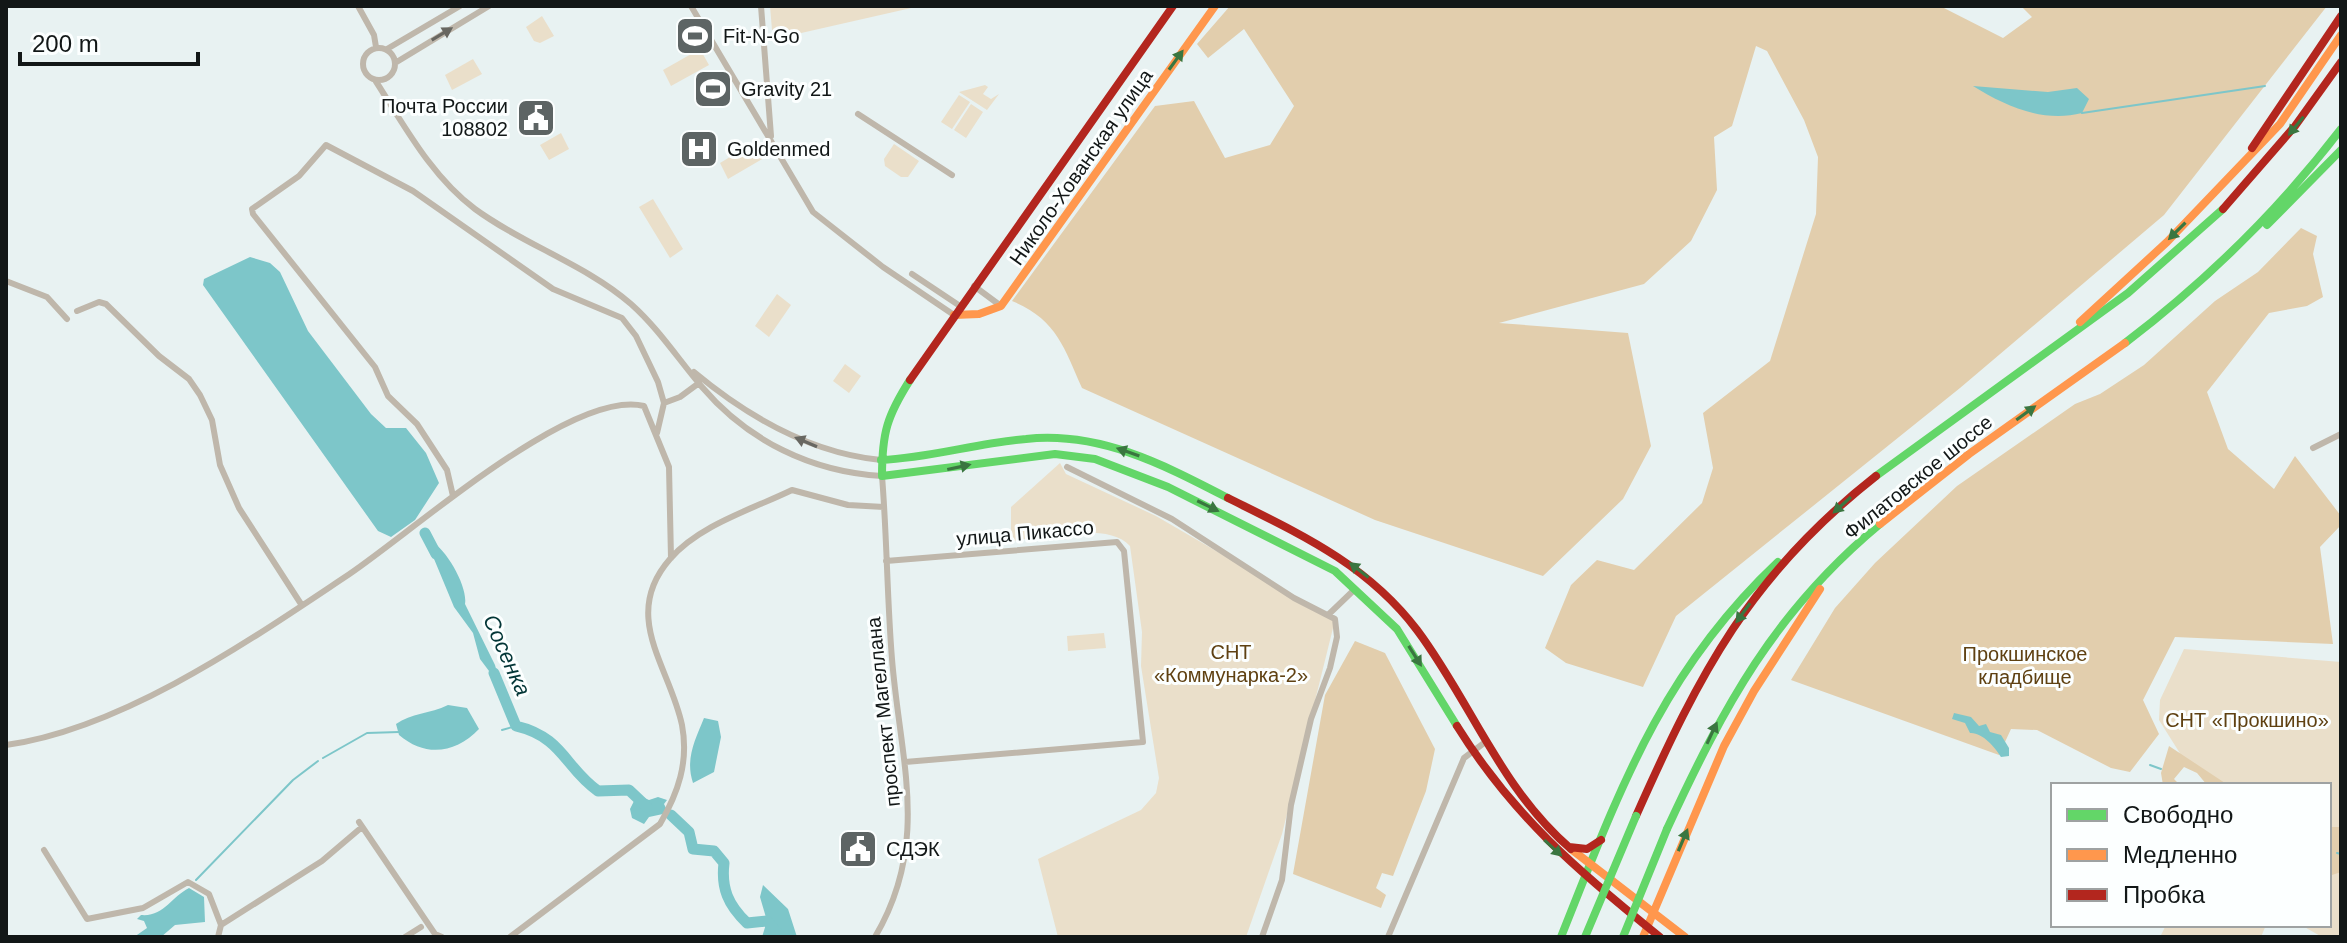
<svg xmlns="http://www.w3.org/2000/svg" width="2347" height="943" font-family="Helvetica,sans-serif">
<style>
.green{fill:#eadfca}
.forest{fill:#e2cead}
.water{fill:#7dc6c9}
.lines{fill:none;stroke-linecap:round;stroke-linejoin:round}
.stream{stroke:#7dc6c9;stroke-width:2}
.river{stroke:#7dc6c9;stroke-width:11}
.street{stroke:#bfb7ab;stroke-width:6}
.fast{stroke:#63d668;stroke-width:8}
.slow{stroke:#ff974d;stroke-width:8}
.jam{stroke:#b3261e;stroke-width:8}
.fast-bridge{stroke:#63d668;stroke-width:8}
.oneway{fill:#686761}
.oneway2{fill:#3a7640}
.labels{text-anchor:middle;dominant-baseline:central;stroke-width:6;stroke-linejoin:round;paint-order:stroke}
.poi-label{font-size:20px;fill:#121717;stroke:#fcffff;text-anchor:start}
.street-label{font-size:20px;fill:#121717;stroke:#fcffff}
.park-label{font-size:20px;fill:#5f4112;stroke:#fcffff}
.water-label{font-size:22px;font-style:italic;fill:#033637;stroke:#fcffff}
</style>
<rect width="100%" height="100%" fill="#e8f2f2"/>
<path class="green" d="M770 6H920L788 36 786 27 772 30Z
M542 16 554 36 540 43 534 41 526 27Z
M700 49 709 65 671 86 663 70Z
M473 59 482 74 452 90 445 75Z
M985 85 988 87 983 94 991 99 999 94 987 110 959 92Z
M959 95 970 102 952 129 941 122Z
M971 104 983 112 966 138 954 130Z
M561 133 569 149 549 160 540 145Z
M755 142 764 158 728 179 720 163Z
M894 144 919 161 908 177H901L885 166 884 159Z
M653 199 683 249 670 258 639 207Z
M777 294 791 305 769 337 755 326Z
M845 364 861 376 849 393 833 381Z
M1060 463 1066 474 1156 516 1335 620 1282 834 1246 937H1058L1038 859 1141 810 1156 793 1159 778 1141 666 1142 632 1130 546C1108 521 1042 538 1011 541V507Z
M1104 633 1106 648 1068 651 1067 636Z
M2184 649 2341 662V937H2322L2301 925H2329V785H2224L2181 755 2159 720 2160 700Z
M2166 925H2266L2261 937H2160Z"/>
<path class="forest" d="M1230 6H1940L2003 38 2032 17 2021 6H2327L2164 215 1960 388 1676 616 1643 687 1566 663 1545 648 1571 585 1597 560 1634 570 1702 503 1713 468 1703 413 1770 361 1816 214 1818 157 1804 120 1767 51 1756 46 1732 126 1714 137 1717 190 1691 241 1644 284 1499 323 1628 333 1651 446 1623 499 1543 576 1375 520 1082 388C1064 347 1056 319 1012 301L1155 106 1194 101 1225 158 1270 145 1294 106 1244 29 1208 58 1197 44Z
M2301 228 2317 236 2313 254 2323 297 2307 306 2269 313 2207 392 2228 449 2274 489 2295 456 2341 516V525L2320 547 2333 644 2175 637 2143 700 2159 734 2130 772 2111 768 2037 730 2011 729 1999 755 1791 680 1835 608 1875 563 1957 486 2075 404 2100 394 2144 365 2215 301 2258 272Z
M1355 641 1385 653 1435 749 1426 791 1393 876 1382 873 1376 888 1386 895 1381 908 1293 874 1325 695Z
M2169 746 2228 785H2207L2197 773 2184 767 2174 779 2180 785H2163L2161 773Z
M2329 827H2341V872L2329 876Z"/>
<path class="water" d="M1973 86 2048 92 2077 88 2089 99 2082 113C2043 123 2005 106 1973 86Z
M250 257 270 263 280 272 308 331 371 414 386 428H406L426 453 439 483 415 520 391 537 378 531 203 285 204 279Z
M431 541C447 550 468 587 465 604L495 665 501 687 480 659 473 633 454 607 427 542Z
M448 705 467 708 479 729C456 753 426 758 399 735L396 724C411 713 430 714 448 705Z
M1954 713 1971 717 1979 726 1986 724 1990 732 2001 735 2009 748V756L2001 757C1995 747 1982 732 1970 733L1965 723 1952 719Z
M704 718 718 721 721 737 714 772 693 783C685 759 695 740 704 718Z
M637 795 649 800 658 797 667 800 664 804 667 810 663 814 649 817 644 824 632 818 630 809Z
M763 885 788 909 797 937H762L767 921 760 897Z
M189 888 204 897 205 922 175 925 161 937H134L147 928 144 921 137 919 141 915C164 917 171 897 189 888Z"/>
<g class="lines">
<path class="stream" d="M2082 113 2265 86
M502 730 516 726
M323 758 367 733 399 732
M2150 765 2161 769
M2337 853 2341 854
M196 880 293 780 318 761"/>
<path class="river" d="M425 533 436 554
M494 673 516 726C563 737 565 768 598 791L629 790 647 807
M671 815 689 832 693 849 714 851 724 863C721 888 728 905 747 923L767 921 781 937"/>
<path class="street" d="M358 6 374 35 376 47
M691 6 813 212 883 267 954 315
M761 6 771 136
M363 64a16 16 0 1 1 32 0a16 16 0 1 1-32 0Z
M387 49 460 6
M395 63 489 6
M375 80C404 125 431 176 475 209 524 245 585 264 631 304 659 329 678 359 702 387 748 441 812 472 882 476 887 537 887 598 892 659 900 760 931 842 875 937
M858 114 952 175
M912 274 960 306
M6 281 47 297 67 319
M974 286 1001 306
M77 311 99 302 106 304 159 356 189 379 200 395 212 420 220 465 239 508 301 604
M694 372C748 417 810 453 881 460
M664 403 680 397 699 383
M2313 448 2341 434
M1067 467 1172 519 1294 598 1335 619 1337 637 1330 668 1311 719 1291 805 1282 880 1262 937
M453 496 447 470 417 424 388 396 375 367 253 214 252 209 299 176 326 145 413 191 553 289 622 318 636 336 658 382 664 403 657 433
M886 561 1117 542 1124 551 1143 742 905 762
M1329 614 1355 589
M6 745C122 729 249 641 345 577 408 536 571 388 644 406L669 467 671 558
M359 822 435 934 442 937
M44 850 87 919 143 908 188 882 209 894 221 925 218 937
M221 925 322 861 362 827
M405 937 421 927
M510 937 660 824C678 793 689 762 682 725 670 667 620 616 670 559 699 525 753 509 792 490L848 505 884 507
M1388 937 1464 758 1484 743"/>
<path class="fast" d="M2267 225 2341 150
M2125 343C2208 280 2278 211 2341 129
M910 380C887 416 882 433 882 476L1055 454 1095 459 1168 487 1335 571 1397 629 1457 726
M881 460C930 458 977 443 1026 439 1100 431 1164 465 1228 498
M1876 476 2128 293 2223 209
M1667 829C1724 706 1774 612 1880 524
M1561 937C1619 792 1661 672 1778 562"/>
<path class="slow" d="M954 315 979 314 1001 306 1215 6
M2080 322 2167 242 2280 124 2341 35
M1880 524 1969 454 2125 343
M1571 849 1685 937
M1643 937 1724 746 1754 691 1820 589"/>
<path class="jam" d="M2252 148 2341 16
M2223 209 2295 126 2341 62
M910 380 1173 6
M1228 498C1300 534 1367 564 1417 630 1471 702 1500 788 1571 849
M1457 726C1513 816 1579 872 1660 937
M1636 816C1700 672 1750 575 1876 476
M1569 847 1587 849 1601 840"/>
<path class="fast-bridge" d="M1585 937 1636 816
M1623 937 1667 829"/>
</g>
<defs><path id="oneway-solid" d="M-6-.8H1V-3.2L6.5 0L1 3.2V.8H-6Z" transform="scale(2)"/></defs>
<g class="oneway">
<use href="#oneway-solid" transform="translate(442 34) rotate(-31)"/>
<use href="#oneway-solid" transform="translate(806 442) rotate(-157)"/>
</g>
<g class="oneway2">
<use href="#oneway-solid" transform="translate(1176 60) rotate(-54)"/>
<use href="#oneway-solid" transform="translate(2296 126) rotate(129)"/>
<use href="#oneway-solid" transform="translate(2177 231) rotate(135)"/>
<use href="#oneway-solid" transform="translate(2026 413) rotate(-36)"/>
<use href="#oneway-solid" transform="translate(1128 452) rotate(-161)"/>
<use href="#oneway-solid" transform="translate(959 467) rotate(-12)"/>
<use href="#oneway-solid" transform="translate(1842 505) rotate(138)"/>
<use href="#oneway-solid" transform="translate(1208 506) rotate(26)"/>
<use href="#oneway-solid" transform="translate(1359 570) rotate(-142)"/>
<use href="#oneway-solid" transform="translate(1743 613) rotate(126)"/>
<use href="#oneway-solid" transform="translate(1415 656) rotate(58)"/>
<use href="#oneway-solid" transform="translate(1712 733) rotate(-65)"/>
<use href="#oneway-solid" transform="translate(1683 840) rotate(-67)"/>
<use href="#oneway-solid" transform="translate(1553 848) rotate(43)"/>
</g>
<defs>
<symbol id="stadium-square" viewBox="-11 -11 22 22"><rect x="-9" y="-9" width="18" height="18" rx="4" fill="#5d6464" stroke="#fcffff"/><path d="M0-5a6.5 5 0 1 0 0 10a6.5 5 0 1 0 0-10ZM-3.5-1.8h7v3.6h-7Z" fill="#fff"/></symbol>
<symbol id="civic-square" viewBox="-11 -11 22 22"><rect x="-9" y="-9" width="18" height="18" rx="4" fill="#5d6464" stroke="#fcffff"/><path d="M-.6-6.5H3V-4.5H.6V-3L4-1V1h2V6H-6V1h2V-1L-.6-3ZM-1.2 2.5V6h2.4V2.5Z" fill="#fff"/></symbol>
<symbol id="hospital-square" viewBox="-11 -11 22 22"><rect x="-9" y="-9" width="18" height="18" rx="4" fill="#5d6464" stroke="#fcffff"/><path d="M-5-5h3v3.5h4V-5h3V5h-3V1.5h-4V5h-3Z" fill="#fff"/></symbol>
</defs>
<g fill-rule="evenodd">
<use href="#stadium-square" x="673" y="14" width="44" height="44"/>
<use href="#stadium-square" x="691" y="67" width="44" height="44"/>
<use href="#civic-square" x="514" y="96" width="44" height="44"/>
<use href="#hospital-square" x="677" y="127" width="44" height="44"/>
<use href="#civic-square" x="836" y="827" width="44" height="44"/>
</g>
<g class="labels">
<g class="poi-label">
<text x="723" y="36">Fit-N-Go</text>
<text x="741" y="89">Gravity 21</text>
<text x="508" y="106" text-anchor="end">Почта России<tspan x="508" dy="23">108802</tspan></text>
<text x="727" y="149">Goldenmed</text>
<text x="886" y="849">СДЭК</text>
</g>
<g class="street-label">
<text transform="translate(1081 167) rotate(-55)">Николо-Хованская улица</text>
<text transform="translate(1918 477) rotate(-39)">Филатовское шоссе</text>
<text transform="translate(1025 533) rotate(-5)">улица Пикассо</text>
<text transform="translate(883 712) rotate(-96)">проспект Магеллана</text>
</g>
<g class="park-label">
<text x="1231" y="652">СНТ<tspan x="1231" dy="23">«Коммунарка-2»</tspan></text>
<text x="2025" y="654">Прокшинское<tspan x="2025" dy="23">кладбище</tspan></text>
<text x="2247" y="720">СНТ «Прокшино»</text>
</g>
<g class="water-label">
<text transform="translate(507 655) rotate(66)">Сосенка</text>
</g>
</g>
<rect width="2347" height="943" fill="none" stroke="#121717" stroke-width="16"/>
<rect x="2051" y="783" width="280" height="144" fill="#fcffff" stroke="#9ea2a2" stroke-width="2"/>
<rect x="2067" y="809" width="40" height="12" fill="#63d668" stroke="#9ea2a2" stroke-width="2"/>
<text x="2123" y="823" font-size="24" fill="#121717">Свободно</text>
<rect x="2067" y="849" width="40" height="12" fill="#ff974d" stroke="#9ea2a2" stroke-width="2"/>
<text x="2123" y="863" font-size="24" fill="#121717">Медленно</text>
<rect x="2067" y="889" width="40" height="12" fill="#b3261e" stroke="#9ea2a2" stroke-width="2"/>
<text x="2123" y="903" font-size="24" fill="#121717">Пробка</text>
<path d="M20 52v12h178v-12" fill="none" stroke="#121717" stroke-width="4"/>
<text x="32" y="52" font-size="24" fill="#121717" stroke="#fcffff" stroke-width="6" paint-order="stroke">200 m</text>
</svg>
